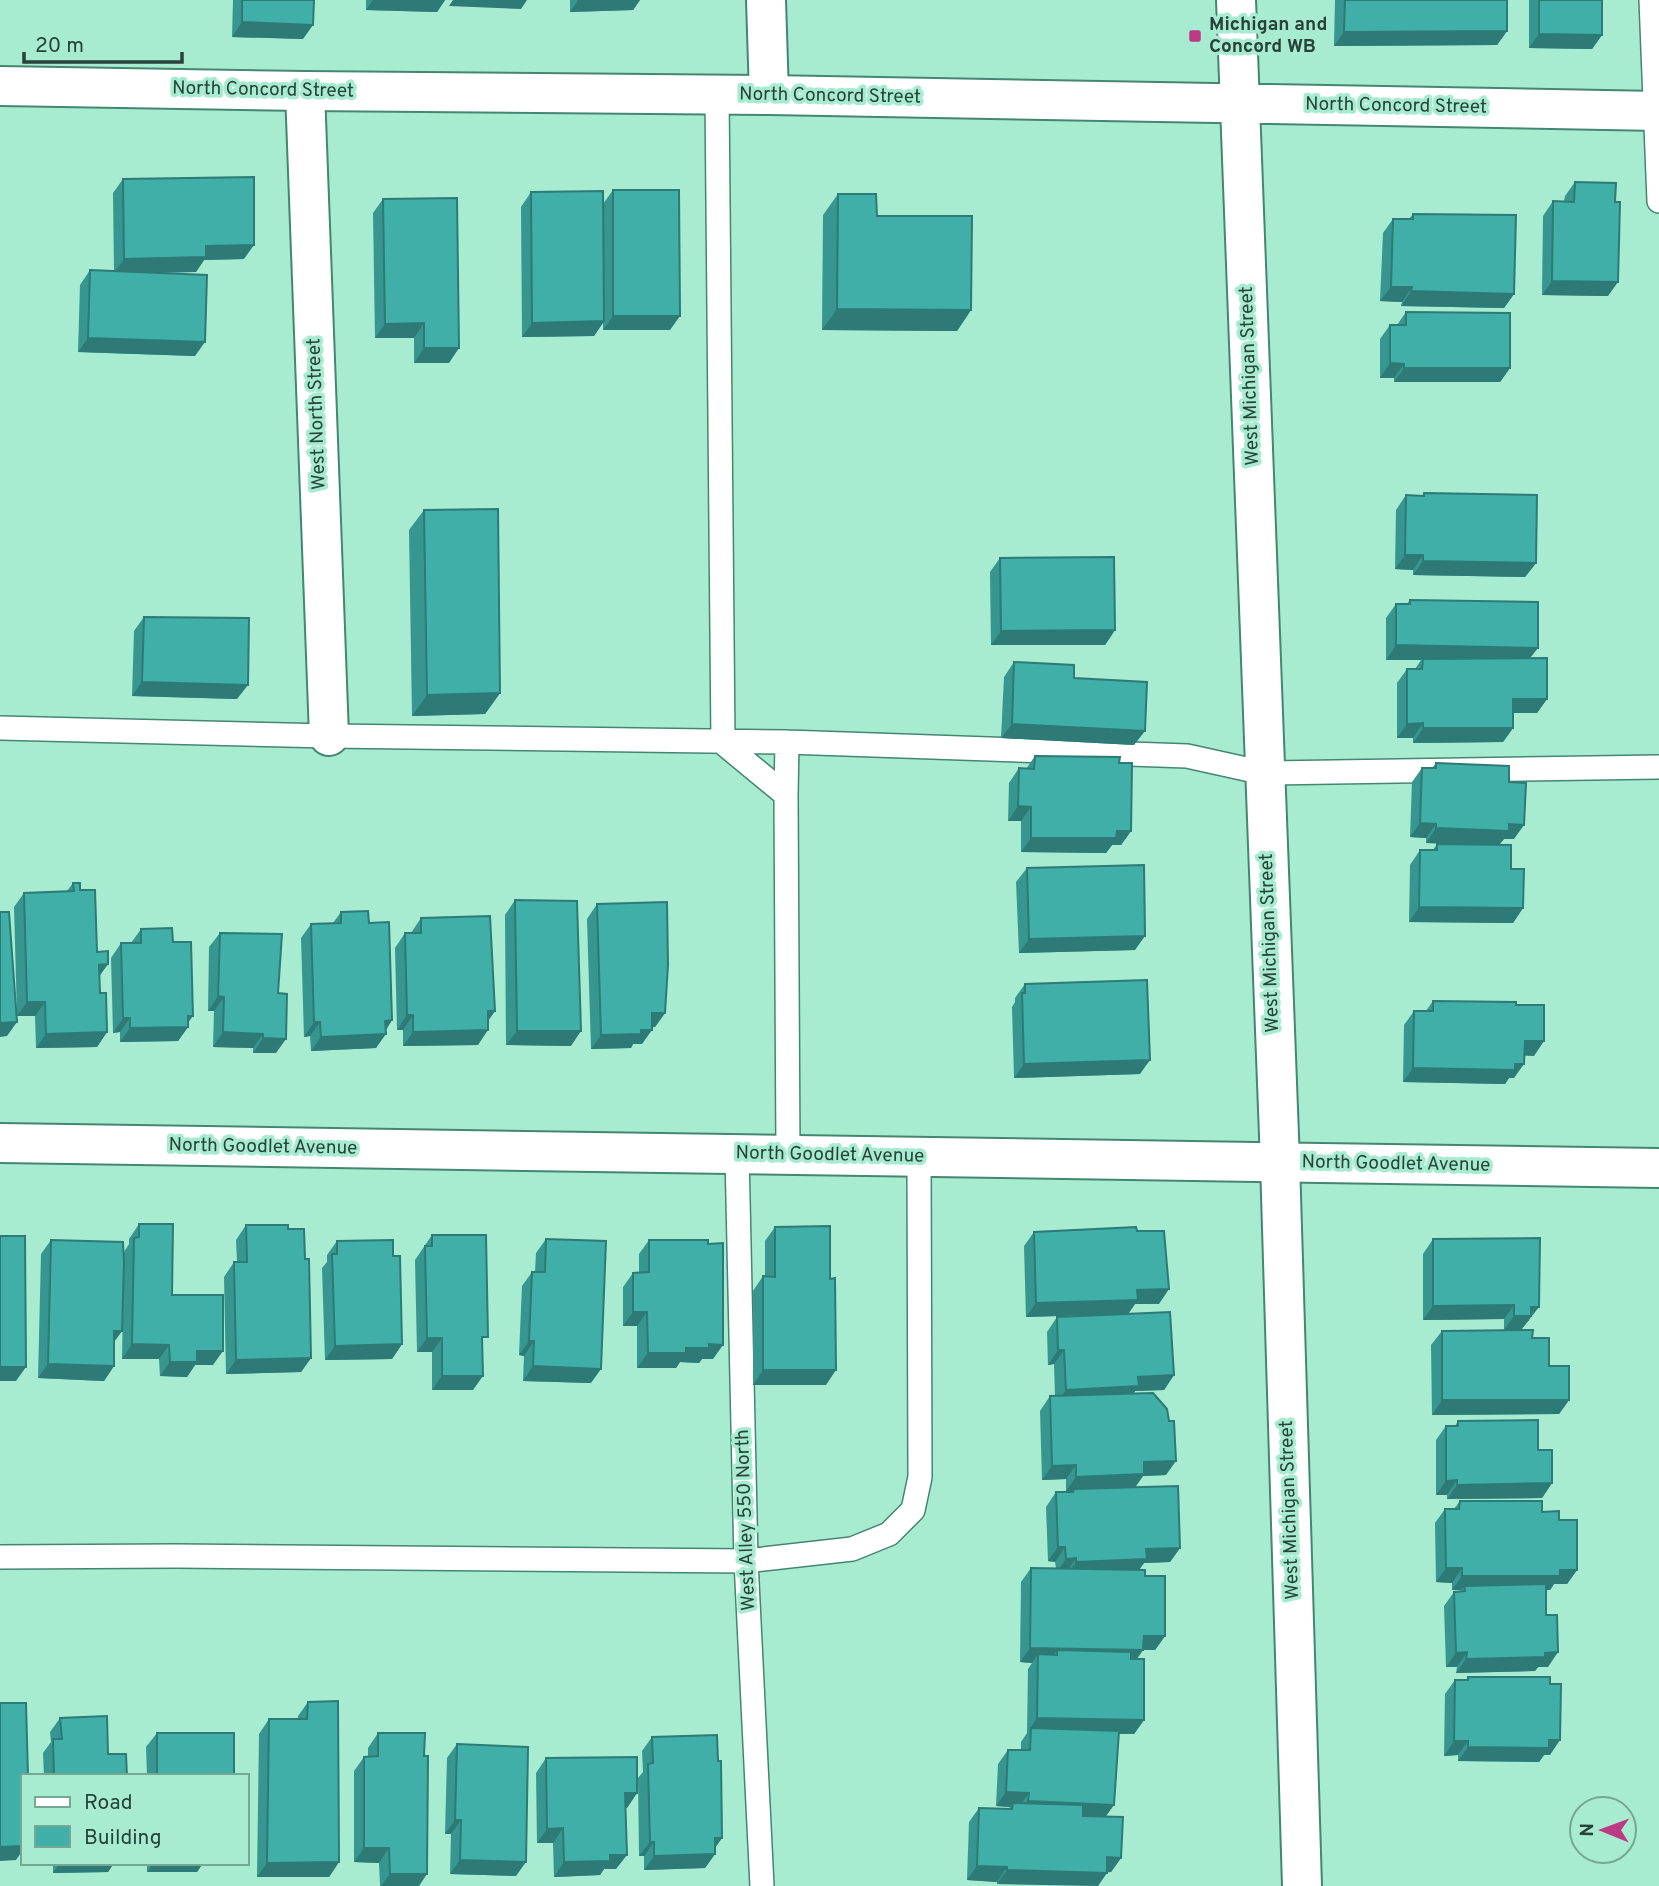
<svg xmlns="http://www.w3.org/2000/svg" width="1659" height="1886" font-family="Overpass,sans-serif">
<style>
.lines{fill:none;stroke-linecap:round;stroke-linejoin:round}
.service-casing{stroke:#458670;stroke-width:26}
.minor-casing{stroke:#458670;stroke-width:42}
.secondary-casing{stroke:#458670;stroke-width:42}
.service{stroke:#fff;stroke-width:23}
.minor{stroke:#fff;stroke-width:38}
.secondary{stroke:#fff;stroke-width:38}
.wall{fill:#379690}
.shaded-wall{fill:#2d7a76}
.building{fill:#40afa8;stroke:#2d7a76;stroke-width:2}
.poi-dot{fill:#bb3a84;stroke:#a7ebd1;stroke-width:2.5}
.labels{text-anchor:middle;dominant-baseline:central;stroke-width:7;stroke-linejoin:round;paint-order:stroke}
.poi-label{font-size:19px;font-weight:bold;fill:#284339;stroke:#a7ebd1;text-anchor:start}
.street-label{font-size:19px;fill:#284339;stroke:#a7ebd1}
</style>
<rect width="100%" height="100%" fill="#a7ebd1"/>
<g class="lines">
<defs>
<path id="service" d="M1651 0 1659 201
M717 94 723 743 786 795 787 742
M0 728 329 736 787 742 1187 756 1264 773 1659 767
M786 795 788 1155
M737 1154 746 1561 762 1886
M0 1557 175 1556 746 1561 852 1549 889 1534 913 1510 920 1477 919 1156"/>
<path id="minor" d="M766 0 769 95
M305 91 329 736
M0 1143 1659 1168"/>
<path id="secondary" d="M1236 0 1280 1162 1302 1886
M0 86 305 91 769 95 1659 111"/>
</defs>
<use href="#service" class="service-casing"/>
<use href="#minor" class="minor-casing"/>
<use href="#secondary" class="secondary-casing"/>
<use href="#service" class="service"/>
<use href="#minor" class="minor"/>
<use href="#secondary" class="secondary"/>
</g>
<path class="wall" d="M233 0H314L303 39 232 37Z
M366 0H445L437 12 366 10Z
M570 0H640L633 10 570 12Z
M1335 0H1507V31L1497 45 1334 46Z
M1529 0H1602V35L1592 49 1529 48Z
M123 179 244 259 204 260 196 272 146 273 195 356 78 352 80 285 90 270 114 271 113 193Z
M1575 182 1608 296 1542 295 1543 216 1553 201H1564L1565 196Z
M613 190 670 330H603V323L594 336 522 337 521 207 531 192 603 204Z
M838 194 877 216 971 310 957 331 822 330 823 215Z
M383 199 449 363H414V338H375L373 213Z
M1413 214 1514 294 1504 308 1401 306 1402 302 1380 301 1383 233 1393 219H1409Z
M1406 312 1510 368 1500 382H1394V378H1380V339L1390 325H1397Z
M1424 493 1536 563 1525 577 1413 575V570L1395 569 1396 510 1406 495 1422 496Z
M424 510 500 693 485 714 412 716 409 530Z
M1000 558 1115 630 1105 645H991L990 572Z
M1410 600 1530 658 1547 699 1537 713H1513V728L1503 742 1413 743V738H1397V683L1407 669H1415L1421 660H1386V618L1396 604H1407Z
M144 617 237 699 132 696 134 631Z
M1014 662 1074 678 1134 745 1001 738 1004 677Z
M1035 756 1119 763 1131 831 1121 845H1112L1106 853 1021 852V821H1008L1009 783 1019 768 1026 769Z
M1436 763 1509 782 1514 839H1504L1499 845 1511 869 1523 908 1513 923 1409 922 1410 865 1420 850H1433L1437 844 1481 845 1426 843V838L1410 837 1412 782 1422 768H1432Z
M1027 868 1135 950 1019 953 1016 882Z
M73 883 80 890 97 952 108 964 99 976 100 993 107 1032 97 1047 36 1048 35 1016H17L14 907 24 893 67 891Z
M515 900 571 1046 506 1045 505 915Z
M597 904 665 1013 655 1027H652L642 1044H633L631 1048 591 1049 587 919Z
M341 912 369 923 392 1020 386 1030 376 1048 311 1051 310 1036 304 1037 301 938 311 924 333 923Z
M421 918 495 1011 488 1021 478 1045 403 1046V1030H397L395 948 405 933H411Z
M141 929 173 942 188 1023V1027L178 1041 120 1042V1032L113 1033 111 958 121 943H131Z
M220 933 278 993 276 1053H253V1048L213 1047 214 1011H208L209 947Z
M1025 984 1140 1074 1014 1078 1012 1007 1015 1002V998Z
M1433 1001 1516 1005 1534 1056 1524 1055 1514 1078H1509L1505 1084 1403 1082 1404 1025 1414 1011H1426Z
M139 1224 172 1295 213 1365H195L187 1377 160 1376 159 1359H122L123 1303 122 1331 114 1342V1366L104 1381 38 1378 41 1254 51 1240 124 1252 129 1244V1239Z
M246 1225 288 1229 311 1358 301 1372 226 1374 224 1277 234 1262H237L236 1240Z
M775 1227 826 1385H753V1291L763 1276H765V1241Z
M1034 1232 1159 1304H1135L1128 1314 1174 1375 1164 1390 1135 1391 1134 1393 1166 1475 1143 1476 1135 1487 1180 1548 1170 1562 1144 1563 1139 1569 1145 1576 1165 1636 1155 1650H1143L1137 1659 1144 1720 1134 1734H1119L1106 1816 1121 1858 1111 1872 997 1884V1882L967 1880 969 1822 979 1808H1009L1010 1807 996 1806 998 1764 1008 1750H1021V1742L1027 1733 1028 1669 1032 1663 1020 1662 1021 1582 1031 1568H1056L1055 1562 1048 1561 1046 1507 1056 1492 1072 1491H1066V1479L1042 1480 1040 1411 1050 1396H1055L1054 1364 1048 1365 1047 1332 1057 1317 1115 1314 1026 1317 1024 1246Z
M432 1235 482 1344 473 1390H432V1352H417L415 1260Z
M1540 1238 1529 1321H1528L1521 1330 1532 1338 1569 1400 1559 1414 1432 1415 1431 1345 1442 1331 1504 1330V1319L1423 1320V1254L1433 1239Z
M546 1239 591 1383 523 1381 524 1356 519 1355 522 1286 532 1272H535L536 1253Z
M649 1240 713 1359H702L699 1363 680 1362 676 1368H637V1326H623V1287L633 1273H639V1254Z
M337 1241 393 1256 402 1344 392 1359 325 1360 322 1268 327 1262V1255Z
M1458 1421 1538 1450 1552 1483 1542 1498 1447 1499V1495H1436V1440L1446 1426H1455Z
M1460 1501 1559 1520 1577 1570 1567 1584H1554L1550 1590H1546L1548 1667H1538L1535 1671 1456 1673 1457 1667H1446L1444 1606 1454 1592H1460L1461 1590H1452V1583L1436 1582 1435 1523 1445 1509H1454Z
M1468 1677 1550 1755H1544L1539 1762 1458 1761V1755L1444 1756 1445 1694 1455 1680H1466Z
M308 1702 339 1862 329 1877H257L259 1734 269 1719H298V1716Z
M60 1718 108 1754 127 1776H44L43 1753 51 1742 50 1732Z
M157 1733 234 1776H147L146 1747Z
M378 1733 419 1886H380L379 1863 354 1862V1771L364 1757H368V1748Z
M652 1737 718 1761 722 1838 715 1848V1854L705 1868 644 1870V1856H639L638 1778 643 1772 642 1751Z
M457 1744 516 1876 450 1874 451 1834H445L447 1758Z
M546 1758 637 1793 627 1808 625 1807 616 1869H604L600 1875 554 1877 553 1843H537L536 1773Z
M53 1863H114L108 1872 53 1873Z
M147 1863H203L197 1872H147Z"/>
<path class="shaded-wall" d="M373 0H445L437 12 366 10Z
M453 0H527L521 9 449 6Z
M578 0H640L633 10 570 12Z
M242 22 313 25 303 39 232 37Z
M1507 31 1497 45 1334 46 1344 32Z
M1539 34 1602 35 1592 49 1529 48Z
M254 245 244 259 204 260 196 272 114 273 124 259 206 246Z
M1552 281 1618 282 1608 296 1542 295Z
M1391 287H1412L1402 302 1380 301Z
M1411 291 1514 294 1504 308 1401 306Z
M837 309 971 310 957 331 822 330Z
M613 316H680L670 330H603Z
M604 321 594 336 522 337 532 323Z
M424 323 414 338H375L385 324Z
M88 338 205 342 195 356 78 352Z
M424 348H459L449 363H414Z
M1390 363 1404 364 1394 378H1380Z
M1404 368H1510L1500 382H1394Z
M1405 555H1423L1413 570 1395 569Z
M1423 561 1536 563 1525 577 1413 575Z
M1115 630 1105 645H991L1001 631Z
M1396 645 1538 648 1527 662 1423 659 1421 660H1386Z
M142 682 248 685 237 699 132 696Z
M500 693 485 714 412 716 427 695Z
M1513 699H1547L1537 713H1503Z
M1423 723 1413 738H1397L1407 724Z
M1012 724 1145 731 1134 745 1001 738Z
M1423 728H1513L1503 742 1413 743Z
M1018 806 1031 807 1021 821H1008Z
M1420 823 1436 824 1426 838 1410 837Z
M1509 824 1524 825 1514 839H1504L1499 845 1426 843 1436 828Z
M1117 831H1131L1121 845H1112L1106 853 1021 852 1031 838Z
M1419 907 1523 908 1513 923 1409 922Z
M1145 936 1135 950 1019 953 1029 939Z
M108 964 98 978 99 965Z
M218 996 224 997 214 1011H208Z
M27 1002H45L35 1016H17Z
M488 1011H495L485 1025Z
M652 1013H665L655 1027 642 1028Z
M407 1015H413L403 1030H397Z
M188 1016H193L185 1027H188L178 1041 120 1042 130 1028Z
M123 1018H130L120 1032 113 1033Z
M392 1020 383 1034H386L376 1048 311 1051 321 1037 385 1021Z
M17 1022 7 1036 0 1037V1023Z
M314 1022H320L310 1036 304 1037Z
M488 1030 478 1045 403 1046 413 1032Z
M641 1030H652L642 1044H633L631 1048 591 1049 601 1035Z
M517 1031H581L571 1046 506 1045Z
M107 1032 97 1047 36 1048 46 1034Z
M223 1032 263 1034 253 1048 213 1047Z
M263 1038 286 1039 276 1053H253Z
M1525 1041H1544L1534 1056 1515 1055Z
M1150 1060 1140 1074 1014 1078 1024 1064Z
M1515 1064H1524L1514 1078H1509L1505 1084 1403 1082 1413 1068Z
M1169 1289 1159 1304H1135L1128 1314 1026 1317 1036 1303 1137 1290Z
M1514 1305 1504 1319 1423 1320 1433 1306Z
M1531 1307H1539L1521 1330H1504L1514 1316Z
M633 1312H647L637 1326H623Z
M114 1331H122L111 1346Z
M427 1338H442L432 1352H417Z
M529 1341H534L524 1356 519 1355Z
M132 1344 169 1345 159 1359H122Z
M402 1344 392 1359 325 1360 335 1346Z
M709 1344 723 1345 713 1359H702L699 1363 680 1362 676 1368H637L648 1353Z
M1058 1350H1064L1054 1364 1048 1365Z
M197 1351H223L213 1365H195L187 1377 160 1376 170 1362Z
M311 1358 301 1372 226 1374 236 1360Z
M48 1364 114 1366 104 1381 38 1378Z
M533 1366 601 1369 591 1383 523 1381Z
M0 1367H26L16 1381H0Z
M763 1370H836L826 1385H753Z
M1174 1375 1164 1390 1135 1391 1129 1400 1056 1404 1066 1390 1138 1377Z
M442 1376H483L473 1390H432Z
M1442 1400H1569L1559 1414 1432 1415Z
M1176 1461 1166 1475 1143 1476 1134 1489H1074L1072 1491H1066L1076 1477 1144 1462Z
M1076 1465 1066 1479 1042 1480 1052 1466Z
M1457 1480 1447 1495H1436L1446 1481Z
M1552 1483 1542 1498 1447 1499 1457 1485Z
M1058 1547H1065L1055 1562 1048 1561Z
M1180 1548 1170 1562 1144 1563 1137 1573 1066 1576 1076 1562 1146 1549Z
M1076 1558 1066 1573H1056L1066 1559Z
M1446 1568H1462L1452 1583 1436 1582Z
M1560 1570H1577L1567 1584H1554L1550 1590H1465L1464 1586 1461 1590H1452L1462 1576Z
M1144 1636H1165L1155 1650H1143L1133 1664 1057 1655V1650L1048 1663 1038 1654 1032 1663 1020 1662 1030 1648Z
M1467 1652 1457 1667H1446L1456 1653Z
M1558 1652 1548 1667H1538L1535 1671 1456 1673 1466 1659Z
M1037 1718 1144 1720 1134 1734 1031 1733V1728L1027 1733Z
M1549 1740H1560L1550 1755H1544L1539 1762 1458 1761 1468 1747Z
M1454 1741H1468L1458 1755 1444 1756Z
M1006 1792 1029 1793 1019 1807 1013 1803 1010 1807 996 1806Z
M625 1793H637L627 1808 615 1807Z
M1028 1801 1114 1805 1104 1819 1018 1816Z
M455 1820H461L451 1834H445Z
M563 1828 553 1843H537L547 1829Z
M715 1838H722L712 1852Z
M650 1842H654L644 1856H639Z
M23 1846V1850L16 1860 0 1861V1847Z
M364 1848H389L379 1863 354 1862Z
M715 1854 705 1868 644 1870 654 1856Z
M610 1855H627L616 1869H604L600 1875 554 1877 564 1862Z
M1107 1857 1121 1858 1111 1872 1097 1871Z
M460 1860 526 1862 516 1876 450 1874Z
M339 1862 329 1877H257L267 1863Z
M60 1863H114L108 1872 53 1873Z
M153 1863H203L197 1872H147Z
M977 1866 1007 1867 997 1882 967 1880Z
M1007 1870 1107 1873 1098 1886 997 1884Z
M390 1874H427L419 1886H381Z"/>
<path class="building" d="M242 0H314L313 25 242 22Z
M1345 0H1507V31L1344 32Z
M1539 0H1602V35L1539 34Z
M254 177V245L206 246V257L124 259 123 179Z
M1575 182 1616 183 1615 202H1620L1618 282 1552 281 1553 201 1574 202Z
M613 190H679L680 316H613Z
M603 191 604 321 532 323 531 192Z
M838 194H876L877 216H972L971 310 837 309Z
M457 198 459 348H424V323L385 324 383 199Z
M1413 214 1516 215 1514 294 1411 291 1412 287H1391L1393 219H1413Z
M90 270 207 275 205 342 88 338Z
M1406 312 1510 313V368H1404V364L1390 363V325H1406Z
M1424 493 1537 495 1536 563 1423 561V555H1405L1406 495 1424 496Z
M498 509 500 693 427 695 424 510Z
M1114 557 1115 630 1001 631 1000 558Z
M1410 600 1538 602V648L1396 645V604H1410Z
M144 617 249 618 248 685 142 682Z
M1547 658V699H1513V728H1423V723L1407 724V669H1422L1423 659Z
M1014 662 1074 665V678L1147 682 1145 731 1012 724Z
M1035 756 1120 757 1119 763H1132L1131 831H1117L1116 838H1031V807L1018 806 1019 768 1034 769Z
M1436 763 1509 766V782L1526 783 1524 825 1509 824V831L1436 828V824L1420 823 1422 768H1436Z
M1437 844 1511 845V869H1524L1523 908 1419 907 1420 850H1437Z
M1144 865 1145 936 1029 939 1027 868Z
M73 883H80V890H95L97 952 108 951V964L99 965 100 993H106L107 1032 46 1034 45 1002H27L24 893 74 891Z
M515 900 577 901 581 1031H517Z
M667 902 668 965 665 1013H652V1030H641V1034L601 1035 597 904Z
M368 911 369 923 389 922 392 1020 385 1021 386 1034 321 1037 320 1022H314L311 924 341 923V912Z
M0 912H9L17 1022 0 1023Z
M490 916 495 1011H488V1030L413 1032V1015H407L405 933H421V918Z
M172 928 173 942H191L193 1016H188V1027L130 1028V1018H123L121 943H141V929Z
M220 933 282 934 278 993 287 994 286 1039 263 1038V1034L223 1032 224 997 218 996Z
M1147 980 1150 1060 1024 1064 1022 993H1025V984Z
M1433 1001 1516 1002V1005H1544V1041H1525L1524 1064H1515V1070L1413 1068 1414 1011H1433Z
M139 1224H173L172 1295H223V1351H197V1362H170L169 1345 132 1344 134 1238 139 1237Z
M246 1225H288V1229H304L305 1259H309L311 1358 236 1360 234 1262H247Z
M830 1226V1279L835 1278 836 1370H763V1276L775 1277V1227Z
M1136 1227 1137 1231H1164L1169 1289 1137 1290 1138 1300 1036 1303 1034 1232Z
M432 1235H486L488 1337H482L483 1376H442V1338H427L425 1246H432Z
M0 1236H25L26 1367H0Z
M1540 1238 1539 1307H1531V1316H1514V1305L1433 1306V1239Z
M546 1239 606 1241 601 1369 533 1366 534 1341H529L532 1272H545Z
M51 1240 123 1242 124 1262 122 1331H114V1366L48 1364Z
M393 1240V1256H400L402 1344 335 1346 332 1254H337V1241Z
M649 1240H708V1244L723 1243V1345L709 1344V1348H686V1353H648L647 1312H633V1273L649 1272Z
M1170 1312 1174 1375 1138 1377 1139 1386 1066 1390 1064 1350H1058L1057 1317Z
M1533 1330 1532 1338H1549V1366H1569V1400H1442V1331Z
M1153 1393 1167 1409 1169 1421H1174L1176 1461 1144 1462V1474L1076 1477V1465L1052 1466 1050 1396Z
M1538 1420V1450H1552V1483L1457 1485V1480L1446 1481V1426H1458V1421Z
M1178 1486 1180 1548 1146 1549 1147 1559 1076 1562V1558L1066 1559 1065 1547H1058L1056 1492H1073L1074 1489Z
M1460 1501H1542V1512L1559 1511V1520H1577V1570H1560V1576H1462V1568H1446L1445 1509H1459Z
M1031 1568 1145 1570V1576H1165V1636H1144L1143 1650 1030 1648Z
M1546 1584V1615H1557L1558 1652 1545 1653V1657L1466 1659 1467 1652 1456 1653 1454 1592 1465 1591 1464 1586Z
M1057 1650 1131 1652V1659H1144V1720L1037 1718 1038 1654 1057 1655Z
M1468 1677H1550V1684H1561L1560 1740H1549V1748L1468 1747V1741H1454L1455 1680H1468Z
M338 1701 339 1862 267 1863 269 1719H307L308 1702Z
M0 1703H26L28 1776H23V1846L0 1847Z
M107 1716 108 1754H126L127 1776H54L53 1739H62L60 1718Z
M1031 1728 1119 1731 1114 1805 1028 1801 1029 1793 1006 1792 1008 1750H1030Z
M157 1733H234V1776H157Z
M378 1733H425L424 1756H428L427 1874H390L389 1848H364V1757L378 1756Z
M717 1735 718 1761H721L722 1838H715V1854L654 1856V1842H650L648 1764 653 1763 652 1737Z
M457 1744 528 1747 526 1862 460 1860 461 1820H455Z
M637 1757V1793H625L627 1855H610V1861L564 1862 563 1828 547 1829 546 1758Z
M1013 1803 1083 1805V1816L1123 1817 1121 1858 1107 1857V1873L1007 1870V1867L977 1866 979 1808 1012 1809Z"/>
<rect class="poi-dot" x="1188" y="29" width="14" height="14" rx="3.5"/>
<g class="labels">
<g class="poi-label">
<text x="1209" y="25">Michigan and<tspan x="1209" dy="22">Concord WB</tspan></text>
</g>
<g class="street-label">
<text transform="translate(263 90) rotate(1)">North Concord Street</text>
<text transform="translate(830 96) rotate(1)">North Concord Street</text>
<text transform="translate(1396 106) rotate(1)">North Concord Street</text>
<text transform="translate(1250 376) rotate(-92)">West Michigan Street</text>
<text transform="translate(317 414) rotate(-92)">West North Street</text>
<text transform="translate(1270 943) rotate(-92)">West Michigan Street</text>
<text transform="translate(263 1147) rotate(1)">North Goodlet Avenue</text>
<text transform="translate(830 1155) rotate(1)">North Goodlet Avenue</text>
<text transform="translate(1396 1164) rotate(1)">North Goodlet Avenue</text>
<text transform="translate(1290 1510) rotate(-92)">West Michigan Street</text>
<text transform="translate(746 1520) rotate(-92)">West Alley 550 North</text>
</g>
</g>
<rect x="21" y="1774" width="228" height="91" fill="#a7ebd1" stroke="#74a894" stroke-width="2"/>
<rect x="35" y="1797" width="35" height="10" fill="#ffffff" stroke="#74a894" stroke-width="2"/>
<text x="84" y="1809" font-size="21" fill="#284339">Road</text>
<rect x="35" y="1826" width="35" height="21" fill="#40afa8" stroke="#74a894" stroke-width="2"/>
<text x="84" y="1844" font-size="21" fill="#284339">Building</text>
<g transform="translate(1603 1830) rotate(271)"><circle r="33" fill="#a7ebd1" stroke="#74a894" stroke-width="2"/>
<path d="M0-5L12 26L0 18L-12 26Z" fill="#bb3a84"/>
<text y="-10" font-size="19" font-weight="bold" text-anchor="middle" fill="#284339">N</text>
</g>
<path d="M24 52v10h158v-10" fill="none" stroke="#284339" stroke-width="3.5"/>
<text x="35" y="52" font-size="21" fill="#284339" stroke="#a7ebd1" stroke-width="5" paint-order="stroke">20 m</text>
</svg>
